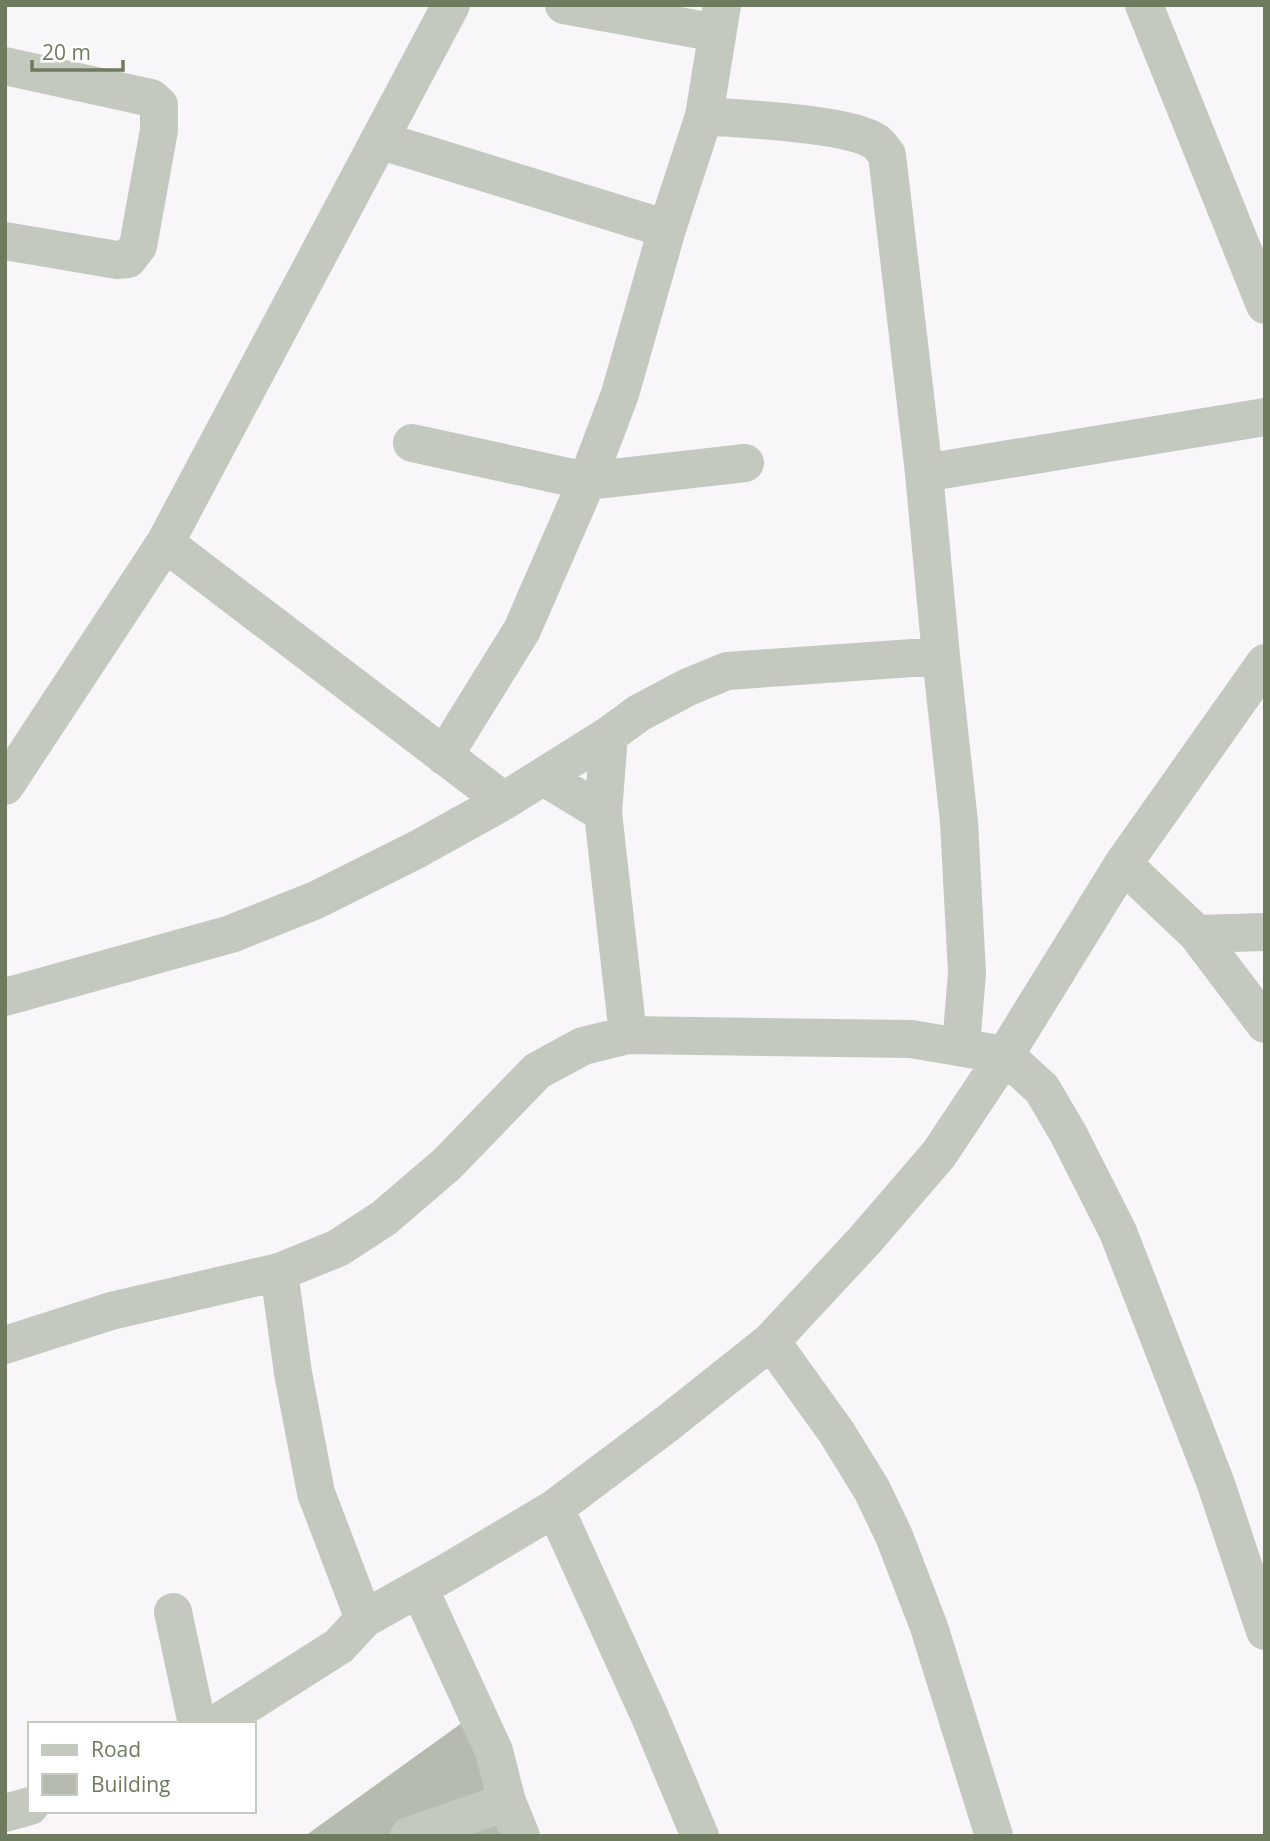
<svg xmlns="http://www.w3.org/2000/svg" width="1270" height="1841" font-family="'Open Sans',sans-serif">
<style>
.building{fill:#b5bbae}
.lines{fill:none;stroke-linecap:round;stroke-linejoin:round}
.minor{stroke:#c4c9c0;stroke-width:38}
</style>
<rect width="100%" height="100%" fill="#f9f6f9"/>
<path class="building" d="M477 1712 531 1836H305Z"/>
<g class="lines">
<path class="minor" d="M564 5 717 33
M1144 5 1265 305
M5 66 151 98 159 105V130L138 246 128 259 117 260 5 241
M704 116C741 119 849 123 876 142 880 145 884 151 887 155L924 473 941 656 959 822 967 973 961 1046
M379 140 667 229
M412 443 587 481 745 463
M924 473 1265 417
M165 543 504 801
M609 735 603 813 628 1035
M444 756 522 630 587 481 620 394 667 229 704 116 722 5
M544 777 603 813
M5 786 165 543 451 5
M1123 864 1197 934 1265 1024
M1197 934 1265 932
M5 997 231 934 316 900 416 850 504 801 609 735 639 713 688 687 727 671 941 656
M279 1272 293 1373 316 1493 364 1619
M771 1341 837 1433 872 1490 894 1536 929 1627 994 1836
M5 1345 111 1311 279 1272 338 1248 384 1218 447 1164 537 1071 583 1046 628 1035 911 1039 1005 1055 1042 1089 1069 1135 1118 1232 1216 1484 1265 1631
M555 1508 650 1717 700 1836
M419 1588 494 1751 507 1802 521 1836
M173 1612 197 1724
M216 1724 339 1646 364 1619 451 1570 555 1508 668 1423 771 1341 865 1240 939 1154 1005 1055 1123 864 1265 663
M5 1813 30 1806
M409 1836 507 1802"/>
</g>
<rect width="1270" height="1841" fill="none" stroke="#6e7b5f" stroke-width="14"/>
<rect x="28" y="1722" width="228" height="91" fill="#ffffff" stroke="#c5cabf" stroke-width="2"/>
<rect x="42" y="1745" width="35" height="10" fill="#c4c9c0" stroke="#c5cabf" stroke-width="2"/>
<text x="91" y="1757" font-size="21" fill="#6e7b5f">Road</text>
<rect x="42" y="1774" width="35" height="21" fill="#b5bbae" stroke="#c5cabf" stroke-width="2"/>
<text x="91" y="1792" font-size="21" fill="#6e7b5f">Building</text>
<path d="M32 60v10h91v-10" fill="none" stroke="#6e7b5f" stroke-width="3.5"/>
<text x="42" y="60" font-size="21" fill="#6e7b5f" stroke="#ffffff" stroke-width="5" paint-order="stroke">20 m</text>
</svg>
